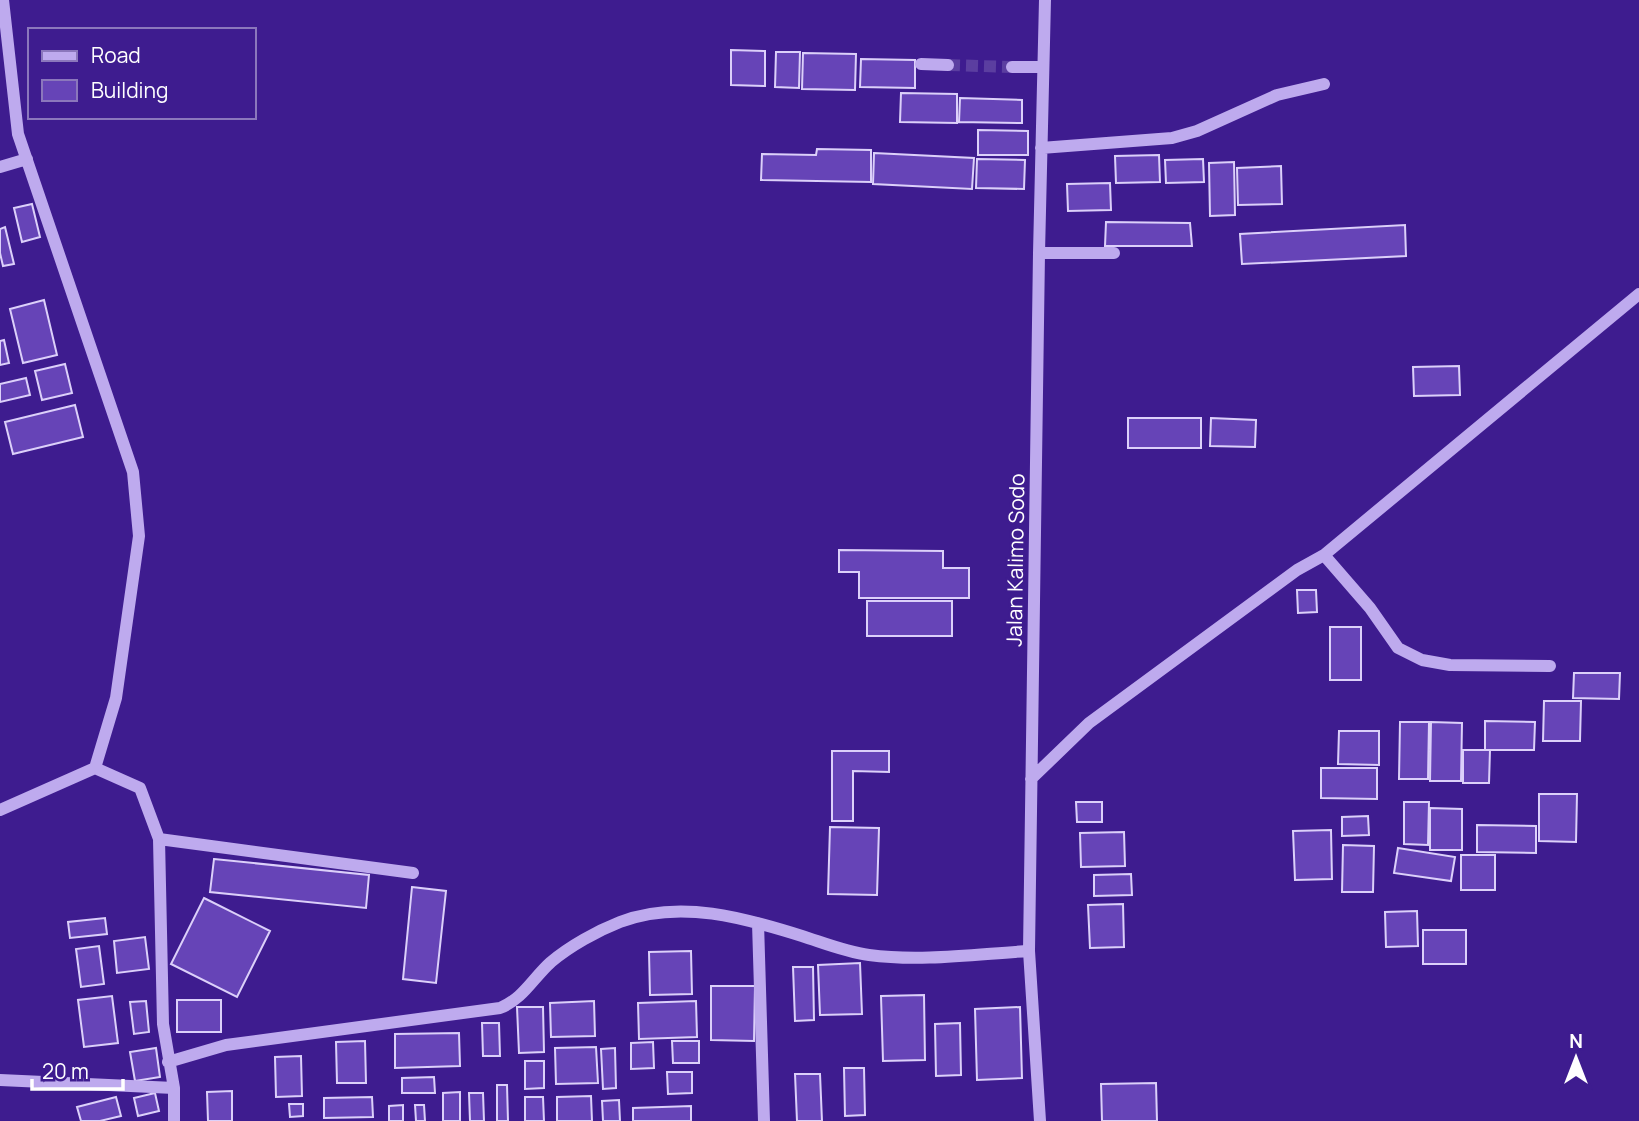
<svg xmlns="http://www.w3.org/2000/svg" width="1639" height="1121" font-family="Manrope,sans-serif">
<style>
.building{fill:#6644b7;stroke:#dcd0fa;stroke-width:2}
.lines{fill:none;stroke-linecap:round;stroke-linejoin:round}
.minor-tunnel{stroke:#5b3ea0;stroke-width:12;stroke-dasharray:12 6;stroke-linecap:butt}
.minor{stroke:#beaaee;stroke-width:12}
.labels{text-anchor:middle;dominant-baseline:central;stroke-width:5;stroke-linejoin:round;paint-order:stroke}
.street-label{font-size:21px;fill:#fff;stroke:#3e1c8f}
</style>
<rect width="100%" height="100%" fill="#3e1c8f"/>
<path class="building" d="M731 50 765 51V86L731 85Z
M776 52H800L799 88 775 87Z
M803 53 856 54 855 90 802 89Z
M861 59 915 60V88L860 87Z
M901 93 957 94V123L900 122Z
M960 98 1022 100V123L959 122Z
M978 130 1028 131V155H978Z
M817 149 871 150V182L761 180 762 154 816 155Z
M874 153 974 158 972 189 873 184Z
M1159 155 1160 182 1116 183 1115 156Z
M977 159 1025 160 1024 189 976 188Z
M1203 159 1204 182 1166 183 1165 160Z
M1234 162 1235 215 1210 216 1209 163Z
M1281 166 1282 204 1238 205 1237 168Z
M1110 183 1111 210 1068 211 1067 184Z
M32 204 40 237 22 242 14 208Z
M1106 222 1190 223 1192 246H1105Z
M1405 225 1406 256 1242 264 1240 234Z
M5 227 14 264 3 266 0 253V229Z
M44 300 57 355 23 363 10 309Z
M4 340 9 363 0 365V341Z
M65 364 72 393 42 400 35 371Z
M1459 366 1460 395 1414 396 1413 367Z
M26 378 30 395 0 402V384Z
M75 405 83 437 13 454 5 422Z
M1128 418H1201V448H1128Z
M1211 418 1256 420 1255 447 1210 446Z
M839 550 943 551V568H969V598H859V572H839Z
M1297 590H1316L1317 612 1298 613Z
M867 601H952V636H867Z
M1330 627H1361V680H1330Z
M1574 673H1620L1619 699 1573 698Z
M1544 701H1581L1580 741H1543Z
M1485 721 1535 722 1534 750H1485Z
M1400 722H1429L1428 779H1399Z
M1431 722 1462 723 1461 781H1430Z
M1339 731H1379V765L1338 764Z
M1463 750H1490L1489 783H1463Z
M832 751H889V772L853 771V821H832Z
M1321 768H1377V799L1321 798Z
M1539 794H1577L1576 842 1539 841Z
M1076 802H1102V822H1077Z
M1404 802H1429L1428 845 1404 844Z
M1430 808 1462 809V850H1430Z
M1368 816 1369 835 1342 836V817Z
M1477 825 1536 826V853L1477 852Z
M830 827 879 828 877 895 828 894Z
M1331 830 1332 879 1295 880 1293 831Z
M1124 832 1125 866 1081 867 1080 833Z
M1343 845 1374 846 1373 892H1342Z
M1398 848 1455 857 1451 881 1394 873Z
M1461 855H1495V890H1461Z
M214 859 369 875 366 908 210 892Z
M1131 874 1132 895 1094 896V875Z
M412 887 446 891 436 983 403 979Z
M204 898 270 931 237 997 171 964Z
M1123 904 1124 947 1090 948 1088 905Z
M1417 911 1418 946 1386 947 1385 912Z
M105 918 107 934 70 938 68 922Z
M1423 930H1466V964H1423Z
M145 937 149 969 117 973 114 941Z
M99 946 104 984 81 987 76 949Z
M691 951 692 994 650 995 649 952Z
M860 963 862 1014 820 1015 818 965Z
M793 967H813L814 1020 795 1021Z
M711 986H755L754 1041 711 1040Z
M924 995 925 1060 883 1061 881 996Z
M112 996 118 1043 84 1047 78 1000Z
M177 1000H221V1032H177Z
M146 1001 149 1032 134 1034 130 1002Z
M594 1001 595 1036 551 1037 550 1003Z
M696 1001 697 1037 639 1039 638 1003Z
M517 1007H543L544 1052 519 1053Z
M1020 1007 1022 1078 977 1080 975 1009Z
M482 1023H499L500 1056H483Z
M960 1023 961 1075 936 1076 935 1024Z
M459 1033 460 1066 395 1068V1034Z
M365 1041 366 1083H337L336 1042Z
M672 1041H699V1063H673Z
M653 1042 654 1068 631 1069V1043Z
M596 1047 598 1083 556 1084 555 1048Z
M156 1048 160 1077 135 1081 130 1052Z
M615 1048 616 1088 603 1089 601 1049Z
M301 1056 302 1096 276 1097 275 1057Z
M525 1061H544V1088L525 1089Z
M844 1068H864L865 1115 845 1116Z
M667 1072H692V1093L668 1094Z
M795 1074H820L822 1121H797Z
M434 1077 435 1093H402V1078Z
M1156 1083 1157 1121H1102L1101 1084Z
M497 1085H507L508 1121H497Z
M232 1091V1121H208L207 1092Z
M460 1092V1121H443V1093Z
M155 1093 159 1111 138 1116 134 1098Z
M469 1093H483L484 1121H470Z
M591 1096 592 1121H557V1097Z
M116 1097 121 1116 100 1121H81L77 1107Z
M372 1097 373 1117 324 1118V1098Z
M525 1097H543L544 1121H525Z
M619 1100 620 1121H603L602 1101Z
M289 1104H303V1116L290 1117Z
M403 1105V1121H389V1106Z
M415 1105H424L425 1121H416Z
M691 1106V1121H633V1108Z"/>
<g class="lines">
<path class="minor-tunnel" d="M948 65 1012 67"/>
<path class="minor" d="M3 0 18 134 133 472 139 536 116 698 95 768
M921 64 948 65
M1012 67H1043
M1041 148 1172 138 1197 131 1277 95 1324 84
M0 167 27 159
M1039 253H1114
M1324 555 1370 608 1398 648 1422 660 1450 665 1550 666
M1031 779 1089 723 1297 570 1324 555 1639 294
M0 810 95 768 140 788 159 839 163 1024 174 1088V1121
M159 839 413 873
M758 923 764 1121
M168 1062 226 1045 500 1008C523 999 533 978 551 962 570 946 597 931 620 922 680 899 745 918 802 936 824 943 846 952 869 955 921 962 977 954 1029 951
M0 1080 174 1088
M1040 1121 1029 951 1039 253 1045 0"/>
</g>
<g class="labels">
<g class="street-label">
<text transform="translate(1015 560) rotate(-89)">Jalan Kalimo Sodo</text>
</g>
</g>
<rect x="28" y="28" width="228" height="91" fill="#3e1c8f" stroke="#8b77bc" stroke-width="2"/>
<rect x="42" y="51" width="35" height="10" fill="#beaaee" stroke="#8b77bc" stroke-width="2"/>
<text x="91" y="63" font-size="21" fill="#ffffff">Road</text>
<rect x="42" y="80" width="35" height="21" fill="#6644b7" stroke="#8b77bc" stroke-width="2"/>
<text x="91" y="98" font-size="21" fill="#ffffff">Building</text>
<g transform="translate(1576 1058)" stroke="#3e1c8f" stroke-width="5" paint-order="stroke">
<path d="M0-5L12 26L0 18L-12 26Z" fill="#ffffff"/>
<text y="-10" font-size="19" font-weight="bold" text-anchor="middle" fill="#ffffff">N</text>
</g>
<path d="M32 1079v10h91v-10" fill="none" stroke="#ffffff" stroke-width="3.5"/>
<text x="42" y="1079" font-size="21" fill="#ffffff" stroke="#3e1c8f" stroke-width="5" paint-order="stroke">20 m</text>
</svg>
